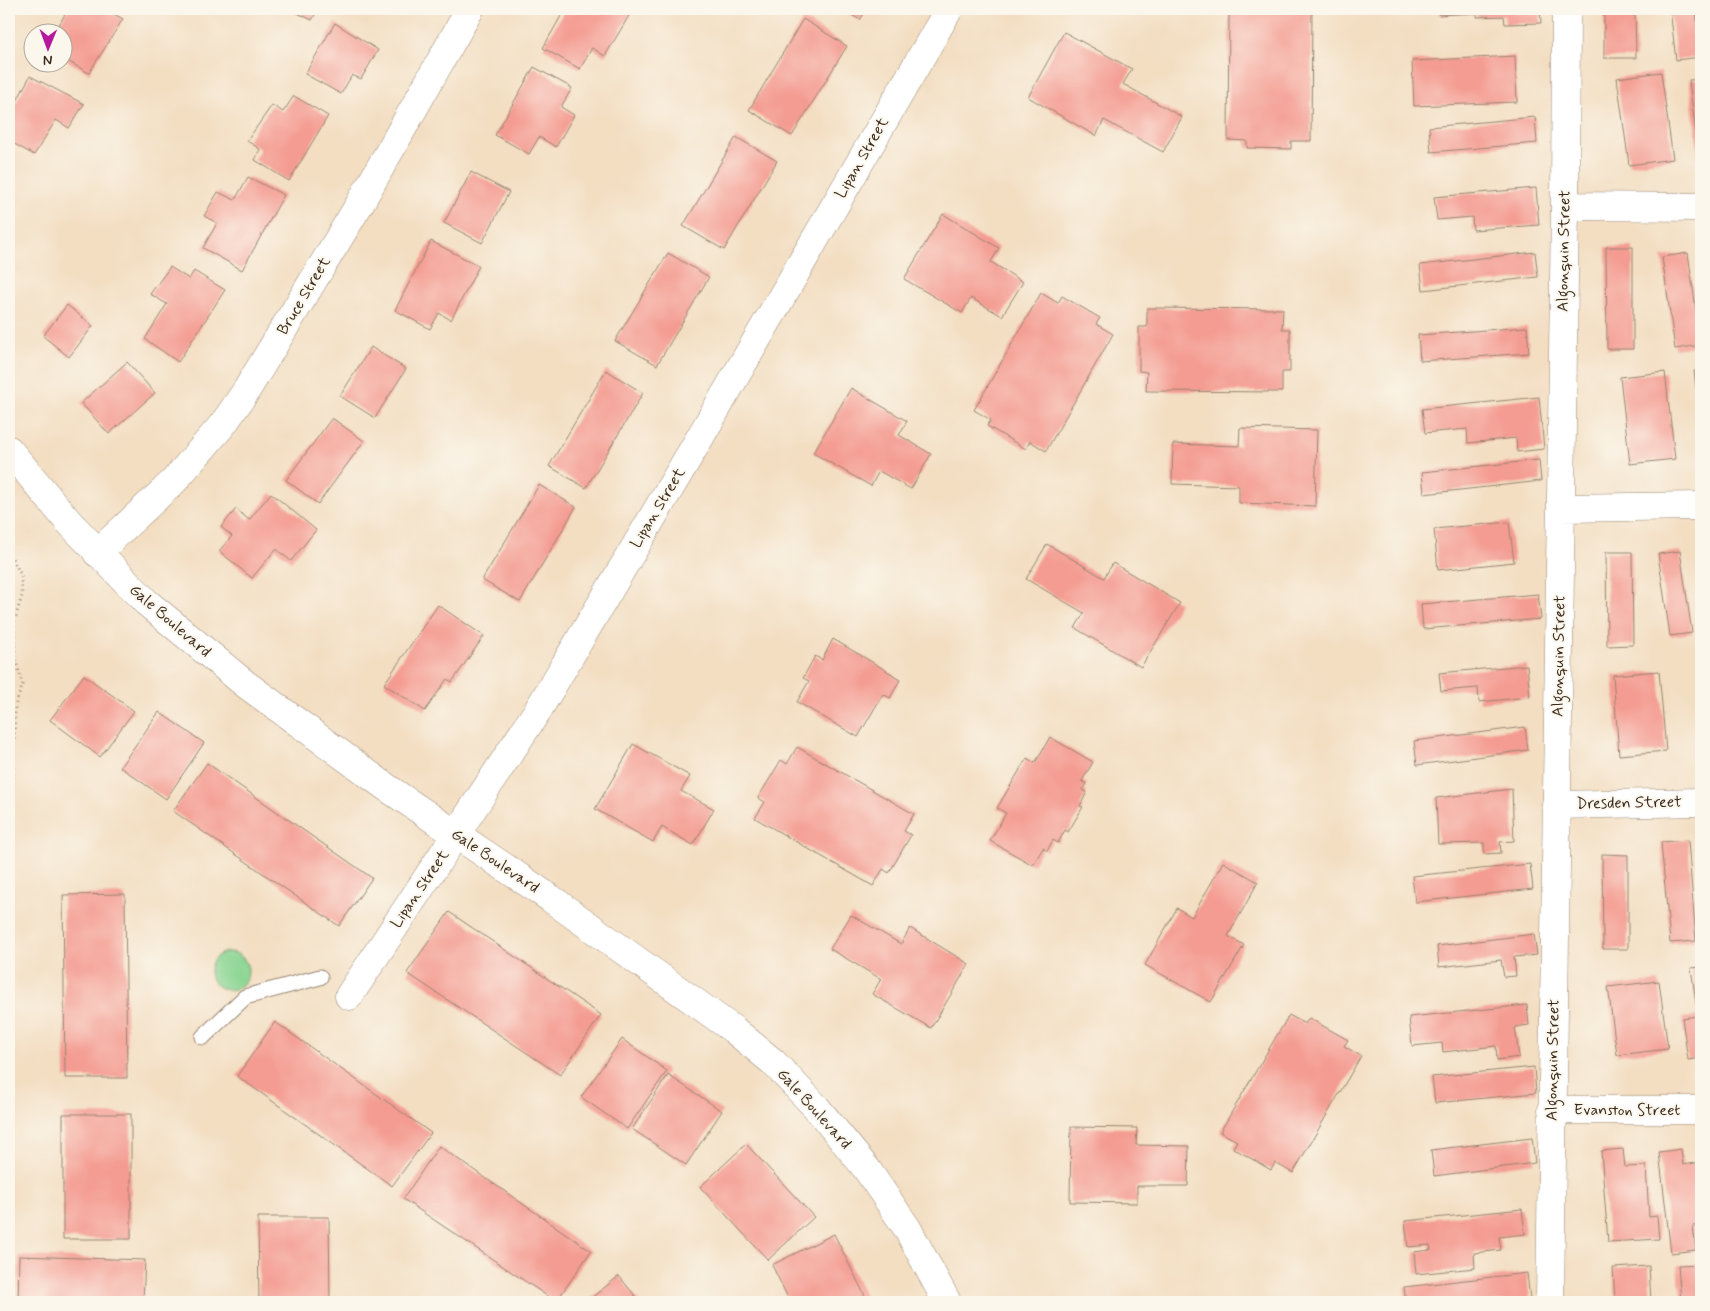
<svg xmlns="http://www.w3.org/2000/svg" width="1710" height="1311" font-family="Mynerve,sans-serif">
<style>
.green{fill:#88d491;stroke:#627f58}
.building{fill:#f49c92}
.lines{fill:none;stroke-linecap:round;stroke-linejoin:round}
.lane-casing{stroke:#978470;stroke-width:17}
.street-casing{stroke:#978470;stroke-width:29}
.path{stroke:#978470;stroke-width:3;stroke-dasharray:1 4;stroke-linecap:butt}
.lane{stroke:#fff;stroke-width:15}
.street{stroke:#fff;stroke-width:28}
.labels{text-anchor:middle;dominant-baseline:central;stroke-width:4;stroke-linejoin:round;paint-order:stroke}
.street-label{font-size:16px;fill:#3b2a1e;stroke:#fbf7ec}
</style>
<rect width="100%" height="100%" fill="#fbf7ec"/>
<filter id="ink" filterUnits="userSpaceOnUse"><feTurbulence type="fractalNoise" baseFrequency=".02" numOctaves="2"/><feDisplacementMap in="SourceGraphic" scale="10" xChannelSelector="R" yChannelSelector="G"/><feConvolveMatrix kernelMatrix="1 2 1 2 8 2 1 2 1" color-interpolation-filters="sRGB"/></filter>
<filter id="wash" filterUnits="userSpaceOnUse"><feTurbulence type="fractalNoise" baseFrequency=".0096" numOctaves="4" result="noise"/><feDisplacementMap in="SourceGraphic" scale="20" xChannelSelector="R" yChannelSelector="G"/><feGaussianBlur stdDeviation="1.12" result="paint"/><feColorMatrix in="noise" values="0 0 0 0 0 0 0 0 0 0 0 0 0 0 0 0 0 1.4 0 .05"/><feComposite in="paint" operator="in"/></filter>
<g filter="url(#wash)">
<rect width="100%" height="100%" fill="#f3dec2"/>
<path class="green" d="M210 971a19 19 0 1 1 38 0a19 19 0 1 1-38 0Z"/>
<g id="blocks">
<path class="building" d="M68 9H105L123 19 89 73 62 58V32H55Z
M289 9H318L312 20Z
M565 9H633L605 56 592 48 580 69 543 48Z
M841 9H867L860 20Z
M1229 9H1312L1311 141H1291V149L1247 148V141L1228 140Z
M1439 9H1540L1541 23 1505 24 1504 16 1477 17V13L1439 15Z
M1604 9H1635L1636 58H1604Z
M1670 9H1696L1701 57 1676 60Z
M803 19 847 46 792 136 749 110Z
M335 23 378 50 361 79 352 75 341 94 305 74Z
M1064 32 1132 69 1123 84 1182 117 1163 152 1104 120 1096 136 1028 97Z
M1515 56 1517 102 1414 106 1412 61Z
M534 67 572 88 561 107 574 115 556 147 539 137 529 154 495 135Z
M1661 72 1673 159 1629 165 1617 78Z
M30 76 84 104 69 128 56 120 34 155 9 141V116Z
M1701 79V158H1699L1689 80Z
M294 96 328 116 289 181 255 160 260 149 247 141 272 105 283 112Z
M1535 117 1537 143 1431 152 1429 127Z
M736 137 777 161 724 250 683 226Z
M471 172 509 192 482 243 444 223Z
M248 177 284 195 242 270 203 248 217 223 204 216 218 192 235 200Z
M1536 188 1539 225 1473 230 1472 217 1437 220 1434 197Z
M943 214 999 248 991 262 1023 282 1002 316 971 298 962 313 904 279Z
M431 241 479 266 451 320 439 313 430 329 395 310Z
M1606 247H1633V349H1607Z
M1535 252 1538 277 1423 290 1420 265Z
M668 253 709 277 657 365 615 341Z
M1688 253 1701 345 1675 349 1662 257Z
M170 267 189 279 194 271 225 290 178 362 145 339 167 304 150 294Z
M1041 293 1058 303 1062 296 1100 318 1096 324 1113 334 1046 451 1030 441 1026 449 987 426 991 420 974 410Z
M67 305 93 326 69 357 43 336Z
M1147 308 1283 309 1282 329H1290V372H1282V392L1146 391 1147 372 1139 371V327H1147Z
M1527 327 1529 353 1420 361 1418 335Z
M371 347 406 369 375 418 340 396Z
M127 362 155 393 109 434 81 403Z
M606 370 643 393 586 488 549 466Z
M1701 370V421H1700L1694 371Z
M1665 372 1675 459 1630 464 1620 377Z
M851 388 907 421 899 435 931 454 911 489 879 471 871 486 813 453Z
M1539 397 1544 449 1517 452 1516 438 1468 443 1467 429 1425 433 1422 409Z
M332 418 364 441 318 504 286 480Z
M1240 428 1317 430 1315 506 1239 503V486L1172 484 1173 444 1239 446Z
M1539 460 1541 481 1424 494 1422 472Z
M539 485 576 507 520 602 482 580Z
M271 493 316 530 291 561 276 549 252 578 219 551 232 536 221 527 236 509 249 520Z
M1509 522 1514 562 1438 570 1434 529Z
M1047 544 1104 578 1113 563 1180 603 1141 667 1075 628 1084 613 1026 579Z
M1680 551 1692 633 1670 636 1658 554Z
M1606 552H1632L1633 645 1607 646Z
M1538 594 1541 619 1423 629 1421 604Z
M438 605 484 636 452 682 447 679 425 711 384 684Z
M833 639 894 675 893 676 900 680 890 698 883 694 858 737 797 702 809 681 803 678 815 656 822 660Z
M1527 665 1530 697 1479 702 1478 688 1441 691 1439 673Z
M1659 671 1666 751 1619 755 1613 675Z
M84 675 134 711 100 757 50 720Z
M159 712 204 743 166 799 120 767Z
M1525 727 1528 750 1417 765 1414 741Z
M1050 737 1093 762 1082 781 1087 784 1083 790 1087 792 1080 806 1083 807 1068 832 1065 830 1058 843 1053 840 1047 851 1043 848 1033 865 990 841 1006 813 997 808 1027 758 1035 763Z
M633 744 690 776 681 791 714 809 693 845 662 827 653 842 595 809Z
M797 747 914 814 904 831 911 835 889 873 883 869 873 886 755 818 765 802 758 798 781 760 787 764Z
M207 763 372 878 339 926 173 811Z
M1512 789 1514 841 1500 842 1501 853 1484 854V843L1438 844 1436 798Z
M1688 840 1696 941 1670 943 1661 842Z
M1602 854 1628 855V949H1603Z
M1223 862 1258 882 1228 936 1244 945 1211 1002 1145 965 1177 908 1192 917Z
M1530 864 1533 889 1415 902 1412 876Z
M125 894 127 1078H65L63 895Z
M449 912 601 1015 560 1075 407 973Z
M851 915 901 944 910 928 969 964 931 1028 872 994 881 979 830 949Z
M1534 934 1537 955 1514 957 1516 976 1504 977 1501 960 1439 967 1437 946Z
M1701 967V1058L1688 1060 1682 1018 1698 1016 1691 968Z
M1659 981 1668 1049 1617 1055 1608 987Z
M1527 1005 1529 1025 1515 1027 1519 1057 1497 1060 1496 1046 1443 1052 1442 1043 1412 1046 1409 1017Z
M1289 1015 1305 1024 1309 1018 1348 1040 1344 1046 1361 1056 1293 1173 1275 1163 1271 1170 1233 1148 1237 1141 1220 1132Z
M275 1022 431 1133 392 1186 237 1076Z
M622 1039 667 1071 627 1129 581 1097Z
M1534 1067 1536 1093 1435 1103 1432 1077Z
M668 1075 722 1111 686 1165 632 1129Z
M63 1114H131V1239H63Z
M1071 1127 1137 1128 1136 1145 1189 1146 1188 1186H1137V1203L1070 1202Z
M1532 1138 1535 1163 1434 1176 1431 1150Z
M746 1144 814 1217 768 1260 700 1187Z
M439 1146 591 1251 556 1302 403 1199Z
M1623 1149 1625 1167 1646 1166 1649 1217 1657 1216 1659 1239 1608 1242 1601 1151Z
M1681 1149 1683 1165 1701 1162V1225L1693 1226 1696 1250 1671 1253 1659 1152Z
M1522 1209 1525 1234 1499 1237 1501 1250 1474 1253 1475 1268 1416 1274 1414 1252 1431 1250 1430 1245 1408 1247 1405 1221Z
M258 1217H329L330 1302H259Z
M834 1234 868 1302H790L772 1265Z
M19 1256 145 1260 143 1302H18Z
M1701 1264V1302H1681L1678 1265Z
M1649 1266 1651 1302H1615L1613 1268Z
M1527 1273 1530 1300 1507 1302H1406L1404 1287Z
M619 1276 640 1302H586Z"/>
</g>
</g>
<g filter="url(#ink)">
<use href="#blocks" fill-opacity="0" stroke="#978470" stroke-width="1"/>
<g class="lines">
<defs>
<path id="lane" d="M203 1037 245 997 320 977"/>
<path id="street" d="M1565 206 1701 207
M9 450 68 521 146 602 244 683 386 787 550 898 734 1030 773 1062 816 1107 866 1168 907 1228 947 1302
M1561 508 1701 506
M97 553 174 481 224 423 246 391 359 205 470 9
M1556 805 1701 802
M349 996 538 710 695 446 949 9
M1552 1110H1701
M1550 1302 1565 206 1566 9"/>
</defs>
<use href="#lane" class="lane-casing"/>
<use href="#street" class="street-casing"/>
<path class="path" d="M9 555 12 558 21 575 22 596 14 622 15 658 23 684 15 706 13 787 9 829"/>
<use href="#lane" class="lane"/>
<use href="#street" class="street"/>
</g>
</g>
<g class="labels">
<g class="street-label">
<text transform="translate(862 158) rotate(-60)">Lipan Street</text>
<text transform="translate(1564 251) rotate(-89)">Algonquin Street</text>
<text transform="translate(304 296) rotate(-59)">Bruce Street</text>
<text transform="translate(658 508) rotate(-59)">Lipan Street</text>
<text transform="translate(170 621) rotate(41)">Gale Boulevard</text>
<text transform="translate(1559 656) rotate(-89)">Algonquin Street</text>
<text transform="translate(1629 803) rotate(-1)">Dresden Street</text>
<text transform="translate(495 861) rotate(34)">Gale Boulevard</text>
<text transform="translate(420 889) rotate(-56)">Lipan Street</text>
<text transform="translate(1553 1060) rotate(-89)">Algonquin Street</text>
<text transform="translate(814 1109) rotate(48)">Gale Boulevard</text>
<text x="1627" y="1110">Evanston Street</text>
</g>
</g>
<rect width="1710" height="1311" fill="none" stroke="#fbf7ec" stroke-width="30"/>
<g transform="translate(48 48) rotate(181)"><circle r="24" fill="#fbf7ec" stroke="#aea59a"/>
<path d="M0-4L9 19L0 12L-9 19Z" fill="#b5179e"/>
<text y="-8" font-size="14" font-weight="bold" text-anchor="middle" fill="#3b2a1e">N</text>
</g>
</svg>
